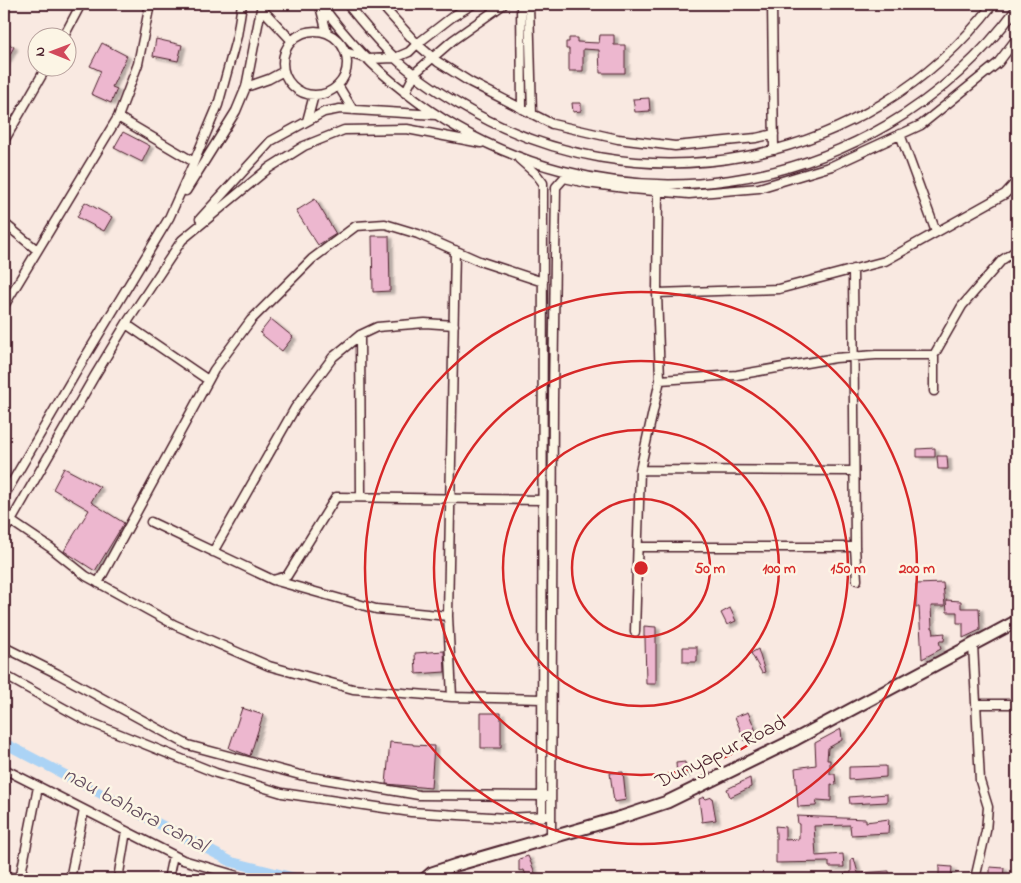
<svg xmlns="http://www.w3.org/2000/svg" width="1021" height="883" font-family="'Indie Flower',sans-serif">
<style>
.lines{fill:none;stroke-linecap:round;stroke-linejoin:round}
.canal{stroke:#abd3f5;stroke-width:10}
.building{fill:#edb7cf;stroke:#4a1f2b;filter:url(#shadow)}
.street-casing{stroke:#4a1f2b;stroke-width:11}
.secondary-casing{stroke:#4a1f2b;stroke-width:15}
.street{stroke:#fcf5e5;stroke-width:8}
.secondary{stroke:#fcf5e5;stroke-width:11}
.ring{fill:none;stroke:#d62828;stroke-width:2.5}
.labels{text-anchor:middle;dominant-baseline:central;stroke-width:5;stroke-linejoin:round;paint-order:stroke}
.street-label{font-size:21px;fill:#4a1f2b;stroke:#fcf5e5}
.water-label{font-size:22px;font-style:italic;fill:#624c5e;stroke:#fcf5e5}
.centre{fill:#d62828;stroke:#fcf5e5;stroke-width:2.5}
.ring-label{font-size:15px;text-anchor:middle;font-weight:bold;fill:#d62828;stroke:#fcf5e5;stroke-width:5;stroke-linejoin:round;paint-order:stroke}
</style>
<defs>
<filter id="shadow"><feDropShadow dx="4" dy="2.5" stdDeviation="1" flood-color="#0004"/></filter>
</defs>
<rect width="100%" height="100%" fill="#f9e9e1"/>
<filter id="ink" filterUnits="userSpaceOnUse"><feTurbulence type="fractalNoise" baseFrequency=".02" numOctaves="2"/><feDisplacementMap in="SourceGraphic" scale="10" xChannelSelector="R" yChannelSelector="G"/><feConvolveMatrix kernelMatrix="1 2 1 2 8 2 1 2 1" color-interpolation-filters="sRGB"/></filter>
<g filter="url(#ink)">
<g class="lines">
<path class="canal" d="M4 743 232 862 299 879"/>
</g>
<path class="building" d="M600 35H614V45H625V73H600L599 50 583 49V71H569V49H566V42H569V38H577V42L599 43Z
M156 39 182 45 178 61 153 56Z
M4 42 14 47 4 65Z
M102 43 127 56 112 87 117 89 111 103 91 94 101 71 90 66Z
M649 98 650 111 635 112 633 99Z
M572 103H581V111L573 112Z
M123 132 150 146 142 162 114 148Z
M315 199 336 234 318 245 296 211Z
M85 202 112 217 104 231 77 217Z
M372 236H389L390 291 373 292Z
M271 319 293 337 282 351 260 333Z
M935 448V457H917V449Z
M937 456H947L948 469H938Z
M64 468 100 487 91 502 124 523 95 571 64 551 89 510 53 489Z
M943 583 945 606H931L932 628H933L934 634 945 633 944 641H939L941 649 922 659 919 607H916V584Z
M946 600 961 601V608H979L980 630 963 638V623H957V612H947Z
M730 608 736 621 727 625 721 613Z
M644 626 656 627V684H646L645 637H644Z
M683 647H697V662H683Z
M758 649 765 672 762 673 751 653Z
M444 651 445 672 416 674 415 653Z
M242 708 263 715 250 756 229 748Z
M748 712 758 736 745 741 735 717Z
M481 713H501V748H481Z
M841 729 842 740 828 748 827 760H830V774H835L836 785 831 784V801L817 800 816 806 798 807 795 768 816 765 815 743Z
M390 742 413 744V745L434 746 431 788 386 784Z
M685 762 686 775 677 776 676 763Z
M886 766V777L849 780V767Z
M623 772 626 800 614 802 610 773Z
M750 778 751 787 730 797 727 789Z
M887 794V802L850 804 849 797Z
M704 797 706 799 712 797 716 820 702 822 699 799Z
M797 816 866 819V822L889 819 888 833 851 835 850 825 814 826 816 856 843 854 844 867H829V862L776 863V834L775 826 785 827V840L799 839V824H798Z
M528 856 536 875 527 878 524 870 519 871V859Z
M854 858 858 873 889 871 890 879H846V873H851V859Z
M939 866 952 867 951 879H939Z
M990 867 1004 868 1003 878 990 877Z"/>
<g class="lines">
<defs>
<path id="street" d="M150 4 138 64 118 117 194 162
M321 4C345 37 372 67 405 92 597 244 873 203 1017 8
M347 4C362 22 377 41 394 57 413 75 440 93 462 106 639 212 868 167 993 4
M382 4 387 11 417 44 438 62 470 82 552 124 618 139 675 146 756 138 774 134
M521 4 522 109
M529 4 532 114
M772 4 774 150
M320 6 327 33
M262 9 292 41
M283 63a32 32 0 1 1 64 0a32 32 0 1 1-64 0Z
M63 38 81 4
M345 52 368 59 395 58 409 52 417 44 452 17 473 4
M338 85 353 110
M246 87 269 79 284 71
M405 93 415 73 453 40 504 4
M307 121 314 95
M900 134 936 232
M4 141 46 68
M519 159 537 175 543 183 542 817
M186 191 236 111 246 87 262 4
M658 192 657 293 779 289 885 261 1005 194 1017 181
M200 219 271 141 324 112 340 109 436 115
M4 223 37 250
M853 269 855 547 857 580
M4 306 118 117
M126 324 208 380
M934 355 962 306 1002 260 1017 250
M660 380 737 375 835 358 876 355H934V391
M640 470 854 471
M4 496 78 369 169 218 194 162 218 105 237 36 242 4
M361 497 360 335 377 327 425 323 454 325
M11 521 51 548 86 576 175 625 269 666 353 689 452 697 448 616 376 609 273 580
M151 522 273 580 287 576 336 497 542 500
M4 531 11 521 94 377 126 324 182 240 269 168 304 146 344 130 407 129 481 143
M638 547H855
M213 552 295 408 333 357 360 335
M98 583 214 370 251 320 312 259 356 226 385 224 418 234 479 261 543 282
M448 616 455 250
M635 632 640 470 660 380 657 293
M973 644 980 781 988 807 986 831 975 879
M4 647 58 674 188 745 300 775 419 795 547 796
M4 675 85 720 216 773 282 793 411 812 506 818 546 816
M452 697 542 699
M977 704H1017
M4 769 183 860 248 879
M551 837 553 400 556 187 564 178 587 183 632 189 689 194 759 188 832 166 921 125 998 63 1017 38
M4 876 20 879
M20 879 38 787
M70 879 84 810
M118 879 126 831
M168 879 173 855"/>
<path id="secondary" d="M425 879 432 873 456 865 622 817 667 802 796 739 1017 621"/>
</defs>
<use href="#street" class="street-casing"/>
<use href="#secondary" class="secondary-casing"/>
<use href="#street" class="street"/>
<use href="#secondary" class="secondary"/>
</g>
</g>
<g class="ring">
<circle cx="641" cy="568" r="69"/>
<circle cx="641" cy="568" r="138"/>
<circle cx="641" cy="568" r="207"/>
<circle cx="641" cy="568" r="276"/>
</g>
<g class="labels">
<g class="street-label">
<text transform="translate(721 753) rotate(-26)">Dunyapur Road</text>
</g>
<g class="water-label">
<text transform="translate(135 811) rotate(28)">nau bahara canal</text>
</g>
</g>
<circle cx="641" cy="568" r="8" class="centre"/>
<g class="ring-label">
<text x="710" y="573">50 m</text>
<text x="779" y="573">100 m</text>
<text x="848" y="573">150 m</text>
<text x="917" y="573">200 m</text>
</g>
<rect width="1021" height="883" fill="none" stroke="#fcf5e5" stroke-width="20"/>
<rect x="10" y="10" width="1001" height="863" fill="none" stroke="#4a1f2b" stroke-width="2" filter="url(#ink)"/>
<g transform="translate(52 52) rotate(271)"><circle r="24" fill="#fcf5e5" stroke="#b59f9b"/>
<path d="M0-4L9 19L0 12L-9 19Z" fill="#d1495b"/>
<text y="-8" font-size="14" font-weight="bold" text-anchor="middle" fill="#4a1f2b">N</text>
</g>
</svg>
